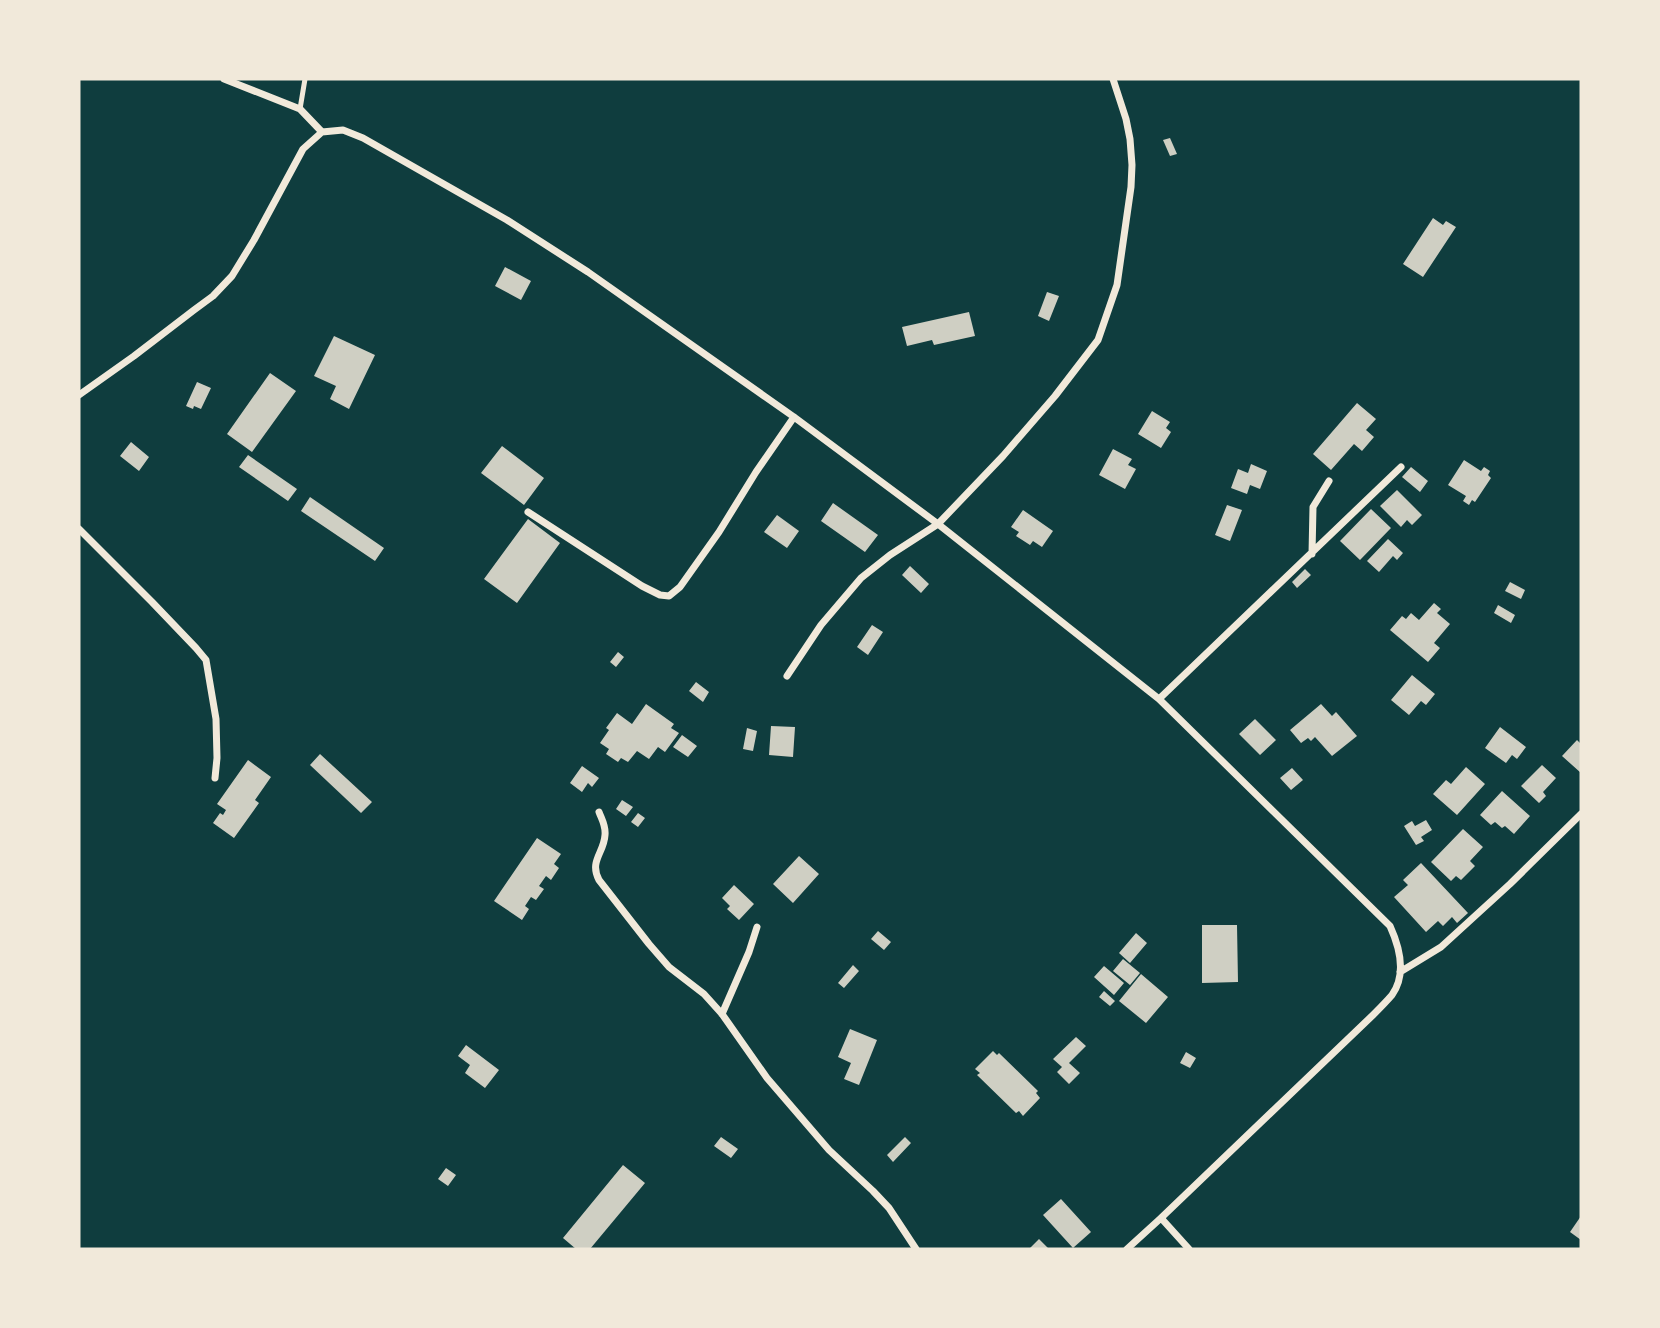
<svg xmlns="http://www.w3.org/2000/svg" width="1660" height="1328" font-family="'Alegreya Sans',sans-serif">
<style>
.building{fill:#cfcfc3}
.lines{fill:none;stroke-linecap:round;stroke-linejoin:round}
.service{stroke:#f1e9da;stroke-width:5}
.minor{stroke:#f1e9da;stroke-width:7}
</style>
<rect width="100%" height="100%" fill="#0f3d3e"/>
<path class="building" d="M1170 138 1177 154 1170 156 1163 140Z
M1433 218 1443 225 1446 221 1456 227 1423 277 1403 264Z
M505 267 531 281 521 300 495 286Z
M1047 292 1059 296 1049 321 1038 316Z
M969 312 975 336 934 345 932 340 907 346 902 327Z
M334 336 375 355 349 409 330 399 336 386 314 376Z
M270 373 296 391 252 452 227 434Z
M197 382 211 388 201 409 194 406 193 409 186 406Z
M1357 403 1376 419 1366 430 1374 437 1362 451 1354 444 1331 470 1313 454Z
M1152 411 1170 422 1166 428 1171 432 1161 448 1138 434Z
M131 442 149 457 139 471 120 456Z
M502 446 544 478 524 505 481 473Z
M1113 449 1132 459 1128 465 1136 469 1125 489 1099 475Z
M248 455 297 489 288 501 239 467Z
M1464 460 1481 471 1484 467 1490 471 1488 475 1491 478 1475 502 1472 500 1469 505 1463 501 1466 496 1448 485Z
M1251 464 1267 471 1260 489 1250 485 1247 494 1231 488 1238 469 1248 473Z
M1411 467 1428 481 1420 492 1402 477Z
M1397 490 1422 515 1412 525 1407 520 1401 527 1380 506Z
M310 497 384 548 375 561 301 511Z
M833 503 878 535 865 552 821 521Z
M1227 505 1242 510 1230 541 1215 535Z
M1371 509 1391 528 1360 560 1340 541Z
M1023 510 1053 531 1042 547 1033 541 1030 545 1016 536 1019 532 1011 527Z
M777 515 799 531 787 548 764 532Z
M528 519 560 543 517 603 484 579Z
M1388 539 1403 553 1397 560 1393 556 1379 572 1367 561Z
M910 566 929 584 921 593 902 575Z
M1305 569 1311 575 1297 588 1292 582Z
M1510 582 1525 590 1521 599 1505 591Z
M1434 603 1441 609 1437 613 1450 624 1434 643 1440 648 1428 662 1390 630 1402 616 1406 619 1411 613 1419 620Z
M1498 605 1515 615 1511 623 1494 613Z
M872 625 883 632 868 655 857 647Z
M618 652 624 657 616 667 610 662Z
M1412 675 1435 694 1426 705 1421 701 1409 715 1391 700Z
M696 682 709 692 703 702 689 691Z
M646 704 674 724 671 728 679 733 665 752 658 747 649 759 637 751 628 762 621 758 618 762 606 754 609 749 600 743 609 730 606 728 617 713 632 724Z
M1321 704 1332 716 1336 712 1357 736 1332 756 1315 737 1311 741 1308 738 1301 743 1290 730Z
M1255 719 1276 740 1260 755 1239 734Z
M771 726 795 727 793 757 769 755Z
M1500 727 1526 747 1517 759 1512 755 1506 763 1485 748Z
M747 728 757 731 753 751 743 749Z
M682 735 697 746 688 757 673 747Z
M1577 740 1581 744V773L1562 756Z
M320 754 372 802 361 813 310 765Z
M248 760 271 777 255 800 259 803 234 838 213 823 220 813 223 815 226 810 217 804Z
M1542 765 1556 778 1543 792 1546 796 1539 803 1521 786Z
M582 766 599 778 592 787 588 783 582 792 570 783Z
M1466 767 1485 784 1457 815 1433 794 1446 780 1451 784Z
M1292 768 1303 780 1291 790 1280 778Z
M1502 791 1530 816 1514 834 1505 826 1502 828 1495 822 1491 825 1480 815Z
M622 800 633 807 626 816 616 809Z
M638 813 645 818 638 827 631 822Z
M1426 820 1432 830 1421 837 1424 841 1416 845 1404 826 1412 821 1415 826Z
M1463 829 1483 847 1470 861 1475 866 1461 880 1456 876 1451 881 1431 862Z
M537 838 561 854 554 864 559 868 551 880 546 876 539 886 544 889 536 900 531 897 525 906 529 909 522 920 494 901Z
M799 856 819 874 793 903 773 884Z
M1421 863 1468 913 1457 923 1452 917 1443 926 1438 921 1426 932 1394 897 1408 885 1403 880Z
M734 885 754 904 739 920 727 909 730 906 722 898Z
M1202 925H1237L1238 982 1202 983Z
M878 931 891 942 884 950 871 939Z
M1136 933 1147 943 1130 963 1119 953Z
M1123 959 1140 973 1130 985 1113 971Z
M853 965 859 971 844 988 838 983Z
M1104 966 1124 983 1114 995 1094 977Z
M1141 974 1168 997 1146 1023 1119 1001Z
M1104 991 1115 1001 1110 1006 1099 997Z
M850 1029 877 1040 859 1085 844 1079 851 1063 838 1057Z
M1076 1037 1086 1046 1069 1063 1080 1073 1069 1084 1057 1072 1062 1067 1053 1059Z
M466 1045 499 1070 485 1088 465 1073 470 1065 458 1056Z
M993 1051 997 1055 999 1053 1038 1091 1036 1093 1040 1098 1023 1116 1019 1111 1016 1113 977 1075 980 1073 975 1069Z
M1186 1052 1196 1058 1190 1068 1180 1063Z
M721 1137 738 1149 731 1158 714 1146Z
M905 1137 911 1143 893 1162 887 1155Z
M623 1165 645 1183 590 1249H576L563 1238Z
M446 1168 456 1175 448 1186 438 1179Z
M1061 1199 1091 1232 1073 1248 1043 1215Z
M1581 1216V1240L1570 1232Z
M1039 1239 1049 1249H1029Z"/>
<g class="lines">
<path class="service" d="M300 109 305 79"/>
<path class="minor" d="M224 79 300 109 322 132
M79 395 134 356 194 310 213 296 232 276 254 240 303 149 322 132 343 130 363 138 507 220 588 272 794 417 938 524 1159 699 1390 926C1400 948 1407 974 1392 995 1386 1002 1379 1009 1373 1015L1161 1218 1189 1249
M528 512 642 586 660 595 669 596 680 587 719 532 756 472 794 417
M79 529 152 602 196 648 206 660 216 719 217 758 215 778
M1312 554 1313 507 1329 481
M787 676 821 625 861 578 890 555 938 524 1003 456 1055 396 1098 340 1117 285 1131 187 1132 165 1130 139 1126 119 1113 79
M1159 699 1401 467
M599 812C602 820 606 826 605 835 604 853 589 861 599 880L649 944 669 967 704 994 722 1014 767 1078 829 1150 873 1191 889 1208 916 1249
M1400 972 1441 947 1510 884 1581 814
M722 1014 749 952 757 927
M1127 1249 1161 1218"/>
</g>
<rect width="1660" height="1328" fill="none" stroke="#f1e9da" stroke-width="161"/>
</svg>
